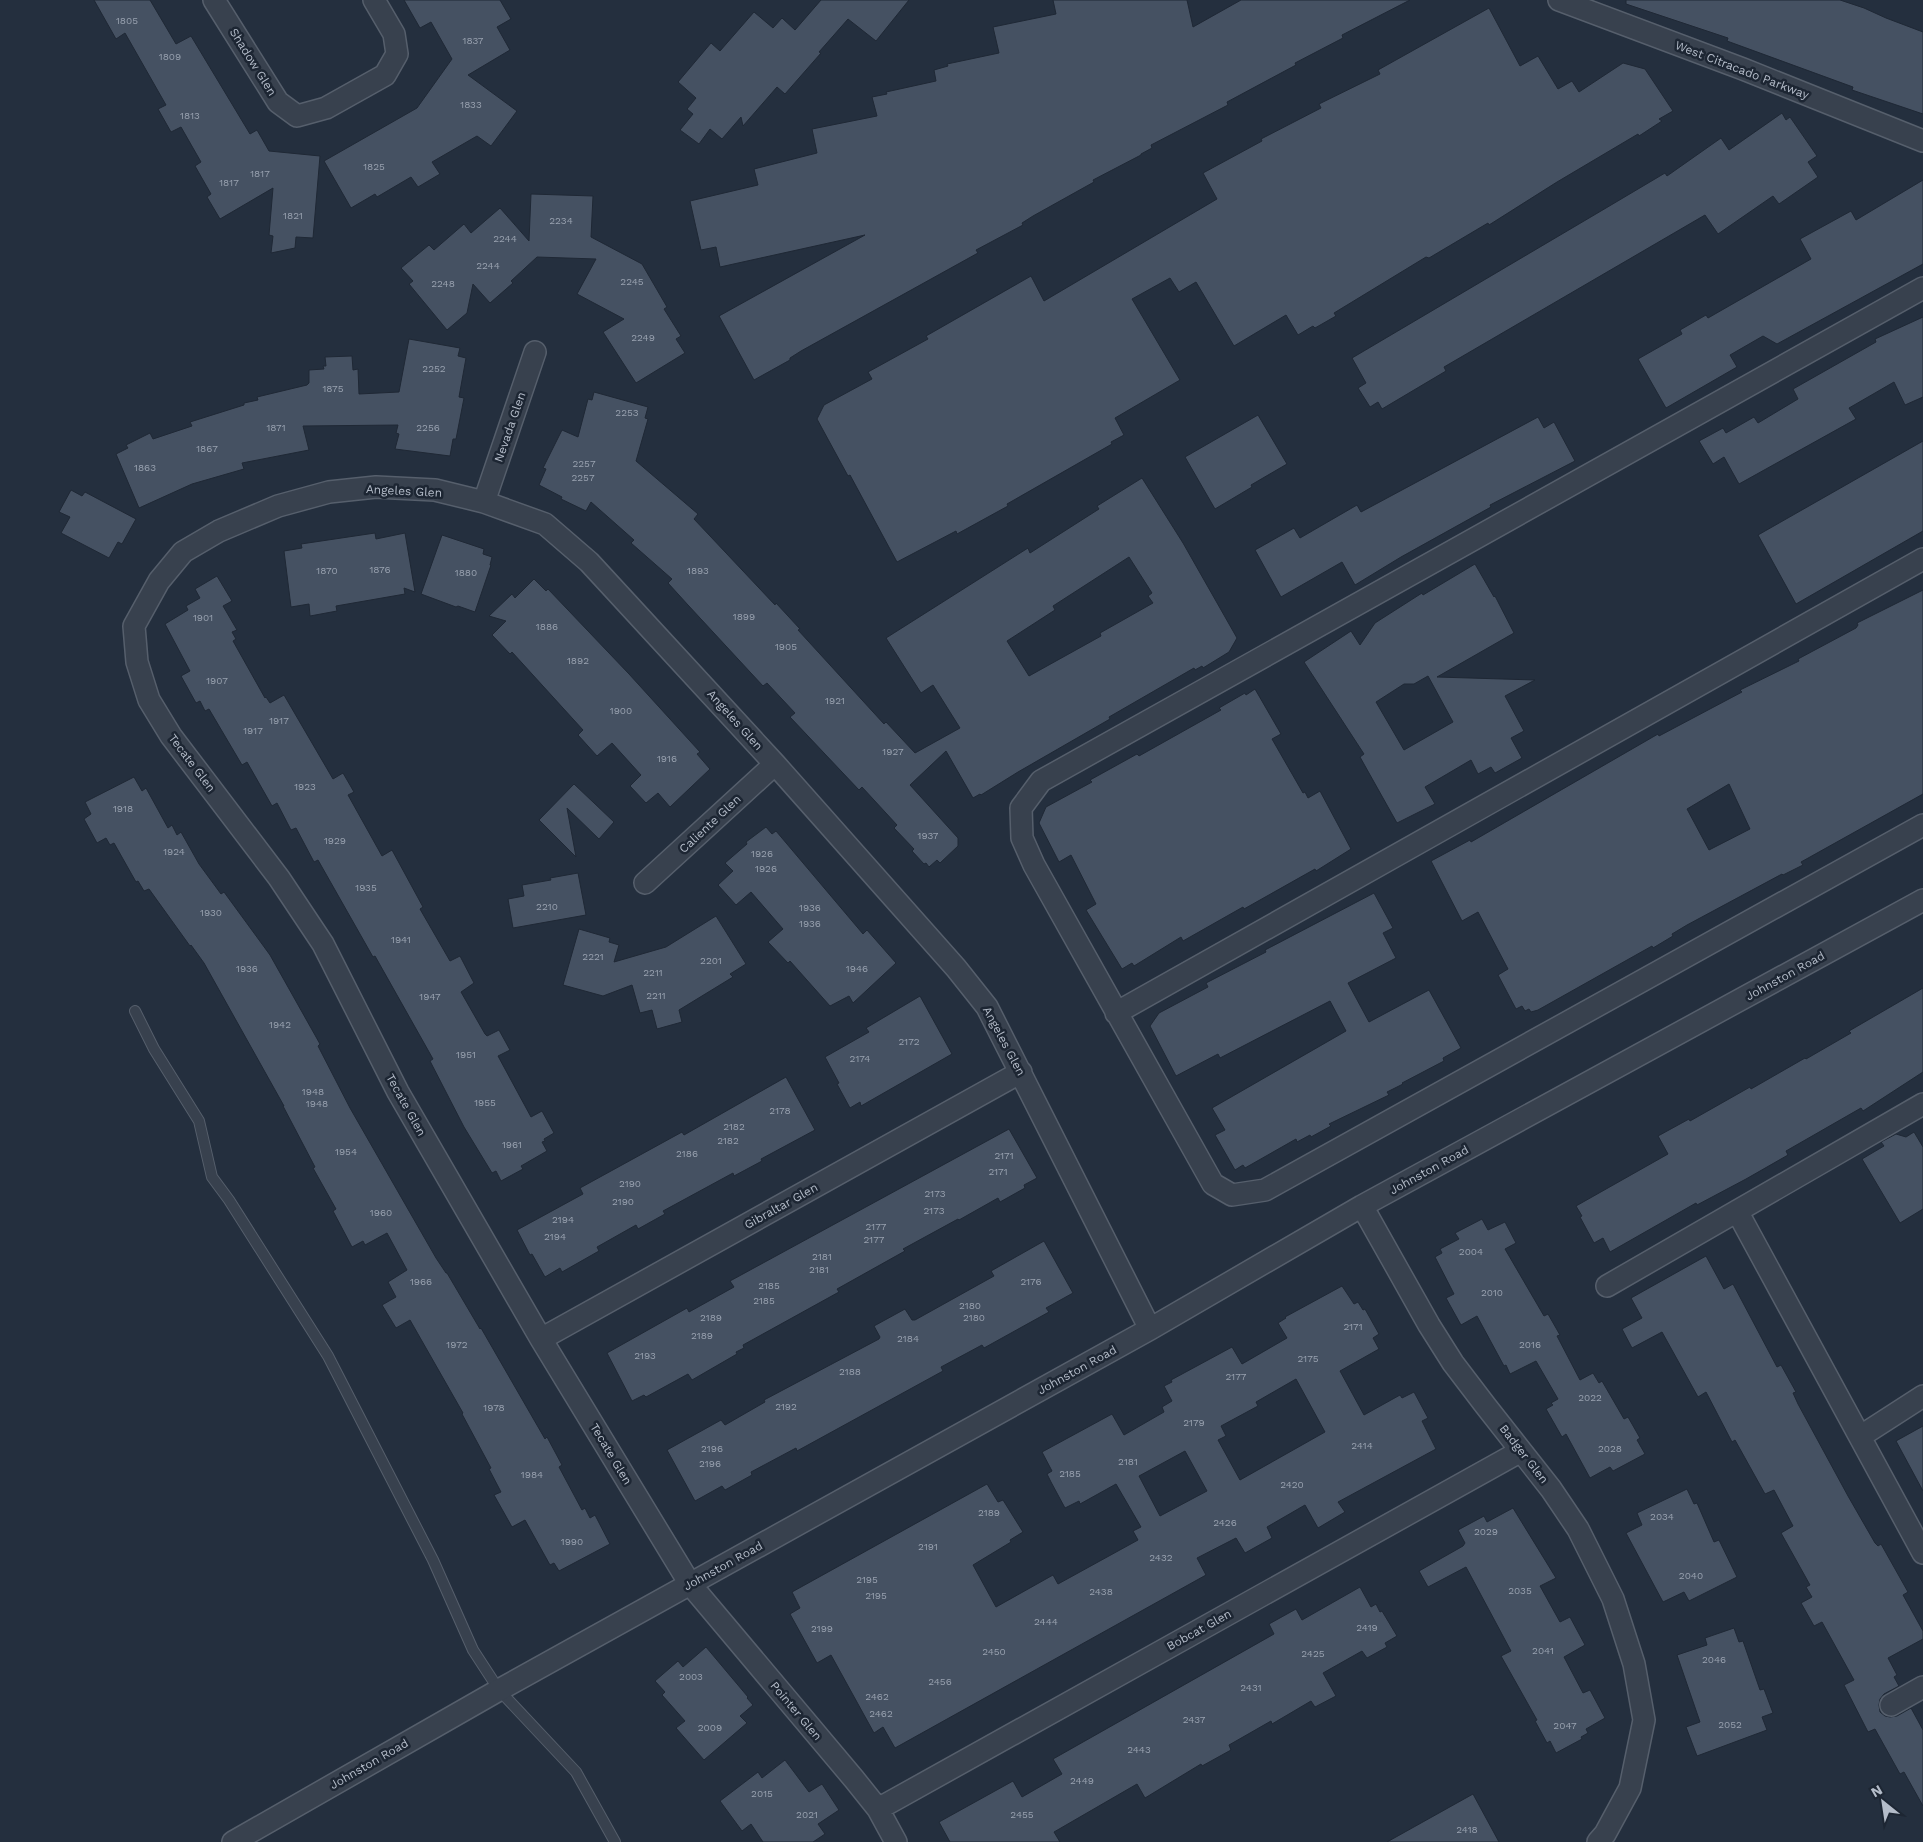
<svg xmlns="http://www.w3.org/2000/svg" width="1923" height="1842" font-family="'Work Sans',sans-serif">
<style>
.building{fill:#455162;stroke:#1f2835;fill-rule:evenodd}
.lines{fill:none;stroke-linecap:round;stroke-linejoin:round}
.lane-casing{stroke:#565f6c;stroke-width:12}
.street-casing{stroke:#565f6c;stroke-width:24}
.lane{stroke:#38414e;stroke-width:10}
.street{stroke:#38414e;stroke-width:21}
.labels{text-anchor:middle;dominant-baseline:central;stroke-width:5;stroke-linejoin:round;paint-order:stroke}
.number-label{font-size:10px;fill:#98a1af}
.street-label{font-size:12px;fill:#b4bcc9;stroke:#1d2633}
</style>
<rect width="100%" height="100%" fill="#242f3e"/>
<path class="building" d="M94 0H150L176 44 191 36 250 134 257 130 269 151 320 156 313 238 296 237 295 248 271 253 273 236 269 235 273 188 220 219 207 197 211 194 195 166 201 162 181 127 171 132 158 109 166 105 125 33 116 39Z
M404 0H500L511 19 497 27 510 50 468 75 517 111 491 146 477 136 432 162 440 174 418 187 411 177 377 197 375 194 351 208 324 161 417 108 452 59 431 22 420 28Z
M821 0H909L876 41 848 19 819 52 821 53 785 94 777 87 743 126 741 117 722 139 710 129 699 144 680 130 693 114 687 109 696 98 678 82 711 43 720 51 754 12 773 28 782 18 795 30Z
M1053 0H1187L1193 27 1241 0H1410L1342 35 1343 38 1295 63 1296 65 1227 102 1228 105 1151 145 1152 148 1141 154V155L1093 180 1094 182 1033 216 1022 223 1023 225 976 250 978 253 801 351 790 358V360L754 380 719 316 865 235 720 267 716 247 701 250 690 201 758 185 754 169 817 153 812 129 877 116 872 97 887 94 886 92 936 81 934 70 948 66 947 64 999 53 993 27 1056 14Z
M1626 0H1840L1864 8 1886 18 1923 32V114L1852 90 1853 87 1727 41 1728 38 1626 4Z
M1489 8 1520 66 1538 56 1558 89 1572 81 1579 92 1623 63 1645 69 1673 111 1659 119 1662 121 1639 136 1638 134 1557 182 1489 225 1488 223 1429 258 1426 257 1334 313 1336 316 1315 328 1313 326 1298 335 1286 315 1234 346 1196 282 1179 292 1170 278 1132 299 1180 380 1115 418 1124 435 1111 442 1112 444 1007 504 1008 506 957 534 956 531 897 562 850 475 848 476 817 419 824 405 872 379 868 372 928 339 926 336 1031 276 1044 301 1217 199 1203 173 1262 141 1261 139 1321 108 1319 104 1380 74 1378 70Z
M1782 113 1786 120 1790 117 1817 156 1808 162 1818 177 1779 204 1773 196 1718 234 1705 215 1444 367 1446 371 1382 409 1378 402 1370 407 1358 388 1366 383 1352 358 1606 208 1665 173 1667 176 1721 138 1729 150Z
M1923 180V264L1777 344 1763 336 1730 355 1737 367 1666 408 1638 359 1682 334 1680 330 1706 315 1708 318 1811 259 1800 239 1851 211 1856 220Z
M531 194 593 196 591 237 642 264 667 307 664 309 681 336 676 339 685 353 636 383 603 332 624 319 577 294 596 259 537 257 511 281 513 283 490 303 473 284 467 313 447 330 409 284 413 281 401 268 429 245 434 250 464 224 471 233 500 208 529 241Z
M1923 317V397L1905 405 1894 382 1849 408 1856 419 1739 484 1724 457 1713 464 1699 441 1723 428 1726 433 1754 417 1758 423 1798 399 1793 389 1876 342 1875 339Z
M409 339 460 348 458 356 466 358 459 397 464 398 456 439H453L450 456 395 449 399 434 396 433 398 425 303 426 309 450 242 463 244 469 192 484 139 508 116 454 128 448 126 445 150 433 153 439 192 426 190 422 244 405V403L258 400 257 397 307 385 309 383V370L324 369 323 366H326L325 357 352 356 353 370 358 369 359 394 399 392Z
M594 392 648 407 645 418 648 419 636 461 698 514 694 519 775 605 776 603 800 629 798 630 884 724 886 722 915 753 960 728 933 685 921 693 886 638 1028 548 1030 553 1099 509 1097 506 1142 478 1183 543 1237 638 1229 652 1203 668 1202 666 1195 670 1194 668 1109 717 1110 719 1018 772 981 795 980 794 973 798 946 751 910 785 958 838V846L940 863 937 860 929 867 926 863 924 864 912 851 914 849 894 828 897 825 862 787 859 790 790 717 795 713 767 683 763 686 688 605 668 583 672 579 631 543 634 540 591 502 586 511 561 499 562 497 539 485 546 469 543 468 562 430 578 437 588 399 592 400ZM1129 557 1152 593 1148 596 1153 603 1100 633 1101 636 1029 676 1007 641 1055 610 1053 606Z
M1258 415 1287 464 1251 485 1252 487 1215 509 1185 457Z
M1538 417 1544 428 1554 422 1575 461 1490 505 1491 507 1401 557 1355 585 1342 562 1281 597 1255 550 1294 528 1300 538 1357 505 1361 512Z
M1923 441V531L1796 604 1758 535Z
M71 490 82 496 85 492 136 519 122 544 118 542 109 558 61 533 70 517 59 512Z
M375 533 376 539 405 533 415 592 404 588 405 594 336 606 337 611 310 616 309 604 291 607 284 551 302 548 301 544Z
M442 535 484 549 483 554 492 557 490 565H491L475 612 458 606 456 607 421 594Z
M1475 564 1494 597 1495 596 1514 633 1437 677 1535 680 1505 696 1524 731 1511 738 1522 758 1495 773 1491 767 1478 774 1471 760 1425 787 1435 804 1397 823 1360 757 1364 754 1304 662 1351 631 1360 645 1375 623 1422 593 1423 595ZM1428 676 1453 722 1404 750 1376 702 1404 684H1414Z
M217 576 232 601 223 606 237 630 232 632 236 639 233 641 265 698 266 697 270 703 284 695 333 779 343 773 354 792 348 795 382 856 392 850 423 907 420 909 450 961 460 956 474 983 461 992 485 1034 487 1036 499 1030 510 1050 498 1056 531 1117 542 1111 554 1133 544 1139 545 1141 542 1142 547 1151 521 1166 523 1169 501 1181 496 1171 492 1173 464 1127 430 1061 433 1059 375 956 373 957 318 860 314 862 296 828 291 830 277 803 272 806 247 762 242 765 209 709 205 711 200 701 196 703 181 676 190 671 165 624 188 610 186 606 200 598 195 589Z
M534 579 546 591 548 589 629 674 700 752 697 754 710 769 670 807 658 793 646 803 630 786 641 775 612 743 597 756 578 735 583 730 512 652 510 654 492 635 506 621 489 616 512 594 515 598Z
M1923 590V794L1801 862 1803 865 1783 875 1782 874 1687 925 1672 934 1673 936 1653 948 1652 946 1538 1010 1531 1012 1529 1009 1525 1011 1522 1006 1516 1009 1498 975 1508 969 1478 912 1462 921 1431 861 1470 840 1471 842 1658 734 1659 736 1742 692 1740 690 1799 661 1798 659 1856 628 1858 625 1857 623ZM1729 784 1750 829 1709 850 1687 809Z
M1255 689 1281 734 1272 739 1303 793 1305 792 1308 798 1320 791 1351 849 1316 871 1315 869 1244 909 1243 907 1183 941 1181 937 1134 966 1132 963 1122 969 1086 910 1096 904 1071 855 1059 862 1039 823 1046 807 1092 782 1090 780 1137 754 1139 756 1221 710 1219 708 1245 693 1246 695Z
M134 777 142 791 146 788 168 828 172 825 177 835 181 832 199 864 221 894 224 892 270 955 320 1044 318 1046 350 1108 436 1258 446 1273H447L480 1329 481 1328 545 1439 547 1437 562 1465 559 1467 582 1510 585 1508 590 1518 595 1515 610 1544 559 1571 554 1563 550 1565 525 1520 512 1527 494 1495 501 1492 489 1469 491 1468 462 1414 463 1413 410 1320 396 1328 382 1305 396 1297 388 1282 407 1270 387 1233 365 1245 363 1241 352 1247 333 1211 336 1209 313 1168 315 1167 283 1106H284L204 963 191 945 190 946 149 889 144 891 138 881 136 882 114 843 110 845 106 838 97 843 84 819 91 814 85 802Z
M574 784 614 822 599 839 567 808 576 857 539 820Z
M766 827 772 834 776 831 863 934 867 930 896 963 853 1003 849 996 830 1006 790 961 788 963 768 942 783 929 751 892 736 905 718 885 733 871 725 863 747 844 746 842Z
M578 873 586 915 513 928 508 899 524 896 522 885 551 880 550 878Z
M1374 893 1393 928 1383 933 1396 958 1348 983 1369 1022 1429 990 1461 1048 1443 1058 1444 1061 1402 1083 1403 1084 1387 1092 1389 1095 1329 1124 1331 1126 1311 1137 1310 1135 1297 1142 1296 1139 1245 1168 1243 1165 1235 1170 1215 1135 1225 1130 1212 1108 1346 1031 1330 1001 1220 1058 1218 1054 1176 1076 1150 1026 1159 1013 1208 987 1206 983 1266 952 1265 950Z
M716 916 746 964 730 974 733 977 679 1010 682 1022 657 1029 652 1010 640 1013 632 985 603 996 563 985 579 929 610 938 609 942 619 945 614 962 666 947Z
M1923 988V1072L1863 1111 1861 1108 1786 1151 1788 1155 1746 1179 1697 1205 1696 1203 1610 1252 1603 1238 1594 1243 1580 1217 1582 1216 1576 1206 1668 1154 1658 1136 1689 1119 1690 1121 1750 1087 1751 1089 1805 1058 1806 1059 1851 1033 1849 1031Z
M920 996 952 1054 861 1106 860 1102 850 1108 837 1084 839 1083 825 1057 869 1032 866 1028Z
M786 1077 815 1130 761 1159 762 1161 734 1176 733 1173 663 1211 665 1214 638 1229 636 1225 597 1247 599 1251 562 1272 560 1268 545 1277 532 1254 530 1255 517 1230 583 1194 580 1188 682 1132 684 1135Z
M1009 1129 1037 1178 1024 1185 1025 1188 1000 1202 998 1198 959 1220 958 1219 903 1249 905 1251 837 1289 839 1292 743 1345 744 1348 736 1352 737 1354 692 1380 688 1374 646 1397 644 1395 632 1401 607 1353 687 1308 689 1312 734 1287 730 1281Z
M1914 1132 1923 1147V1209L1900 1223 1862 1159 1884 1146 1881 1142 1896 1134 1906 1137Z
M1482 1219 1488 1230 1505 1222 1516 1243 1505 1249 1544 1316 1548 1314 1560 1335 1557 1336 1580 1380 1593 1373 1599 1383 1602 1381 1624 1419 1628 1417 1640 1438 1637 1440 1645 1454 1613 1471 1610 1467 1590 1478 1566 1434 1562 1437 1546 1409 1553 1405 1551 1403 1558 1399 1536 1361 1510 1374 1506 1365 1504 1366 1477 1316 1461 1325 1446 1298 1454 1294 1435 1257 1442 1253 1440 1249 1459 1239 1455 1233Z
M1044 1241 1073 1293 1046 1308 1049 1312 984 1348 982 1345 941 1367 943 1371 797 1451 796 1448 751 1472 752 1475 725 1490 722 1486 695 1501 667 1450 721 1420 725 1425 765 1402 764 1400 879 1339 880 1337 874 1326 905 1309 912 1320H915L994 1276 991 1271Z
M1706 1256 1724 1289 1733 1284 1777 1367 1781 1365 1796 1392 1793 1393 1798 1404 1848 1496 1875 1543 1878 1546 1881 1544 1908 1592 1903 1595 1923 1631V1639L1888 1658 1897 1675 1894 1677 1899 1686 1884 1694 1880 1699 1879 1705 1880 1712 1885 1716 1890 1717 1897 1716 1911 1708 1923 1730V1806L1904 1772 1900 1774 1875 1729 1868 1732 1844 1685 1854 1680 1822 1622 1814 1626 1801 1603 1812 1597 1806 1587 1810 1585 1781 1533 1793 1526 1774 1490 1765 1494 1735 1440 1732 1442 1706 1392 1698 1397 1662 1332 1632 1348 1622 1329 1642 1318 1631 1298Z
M1342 1286 1354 1304 1358 1302 1363 1310 1365 1309 1379 1334 1373 1338 1379 1349 1340 1371 1364 1415 1400 1395 1402 1398 1414 1392 1428 1418 1422 1421 1436 1449 1338 1502 1345 1512 1318 1528 1305 1505 1267 1527 1272 1538 1245 1553 1236 1538 1197 1558 1206 1575 895 1748 883 1727 874 1733 831 1655 817 1663 790 1614 800 1608 792 1592 987 1484 998 1502 1003 1500 1023 1532 1010 1540 1011 1542 973 1565 996 1607 1053 1575 1058 1584 1138 1540 1133 1531 1141 1527 1116 1484 1080 1504 1079 1501 1065 1508 1051 1482 1047 1474 1052 1471 1042 1452 1112 1414 1124 1435 1164 1412 1162 1407 1172 1401 1164 1386 1172 1382 1171 1380 1232 1347 1242 1364 1287 1338 1278 1323 1286 1318 1285 1317ZM1296 1379 1325 1432 1240 1480 1218 1440 1226 1436 1221 1426 1258 1406 1256 1402ZM1185 1451 1207 1491 1160 1516 1139 1476Z
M1923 1426V1491L1896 1441Z
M1687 1489 1694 1504 1697 1503 1714 1542 1719 1540 1737 1577 1689 1601 1684 1592 1663 1602 1626 1533 1642 1525 1637 1513Z
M1513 1508 1556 1578 1540 1586 1560 1622 1570 1617 1585 1645 1564 1657 1583 1693 1590 1690 1605 1718 1586 1729 1588 1733 1581 1737 1582 1739 1556 1753 1550 1741 1547 1743 1535 1721 1537 1720 1501 1656 1511 1651 1466 1567 1428 1587 1419 1571 1463 1546 1465 1543 1458 1530 1484 1516 1487 1522Z
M1360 1587 1371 1607 1376 1604 1380 1612 1382 1611 1397 1636 1385 1643 1387 1647 1367 1658 1362 1651 1323 1673 1336 1696 1315 1707 1311 1701 1272 1724 1271 1721 1229 1745 1231 1750 1202 1766 1201 1764 1145 1798 1137 1784 1054 1832 1060 1842H950L939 1822 948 1817 1013 1781 1022 1797 1062 1774 1053 1759 1274 1634 1269 1624 1296 1609 1302 1620Z
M1734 1628 1739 1642 1743 1641 1760 1690 1764 1689 1773 1713 1762 1717 1767 1730 1697 1756 1686 1727 1700 1722 1677 1655 1707 1645 1705 1638Z
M706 1647 748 1697 747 1698 753 1705 740 1716 747 1723 704 1760 676 1728 685 1721 662 1695 665 1692 655 1681 678 1661 683 1667Z
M785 1760 809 1792 822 1784 839 1810 818 1824 825 1834 813 1842H763L751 1824 742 1831 720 1801 758 1772 762 1778Z
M1473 1794 1499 1842H1387Z"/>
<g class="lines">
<defs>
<path id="lane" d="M135 1011 154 1049 199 1121 212 1177 229 1200 328 1356 433 1560 473 1650 499 1690 576 1772 615 1842"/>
<path id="street" d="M214 0 278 102 297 116 326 108 385 75 397 54 394 34 374 0
M1559 0 1743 69 1923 141
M1923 288 1041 781 1021 808 1022 838 1034 865 1213 1184 1232 1195 1265 1190 1923 825
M484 502 535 352
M645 883 775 764
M1116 1013 1923 559
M1362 1206 1429 1325 1453 1363 1485 1405 1551 1489 1578 1529 1613 1599 1634 1664 1644 1720 1630 1788 1605 1834 1598 1842
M1737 1211 1923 1553
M1607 1286 1923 1104
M541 1339 1021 1072
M1861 1436 1923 1396
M1891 1705 1923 1687
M878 1809 1521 1451
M233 1842 499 1690 1150 1329 1362 1206 1923 900
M896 1842 878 1809 854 1779 690 1584 541 1339 398 1092 323 944 279 878 171 736 149 700 137 662 134 626 159 581 183 552 219 531 278 506 329 492 376 487 435 490 484 502 545 524 589 562 775 764 956 968 987 1007 1150 1329"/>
</defs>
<use href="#lane" class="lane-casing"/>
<use href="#street" class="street-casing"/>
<use href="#lane" class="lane"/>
<use href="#street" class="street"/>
</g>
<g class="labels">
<g class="number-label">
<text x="127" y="20">1805</text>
<text x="473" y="40">1837</text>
<text x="170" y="56">1809</text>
<text x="471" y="104">1833</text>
<text x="190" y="115">1813</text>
<text x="374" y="166">1825</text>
<text x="260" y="173">1817</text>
<text x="229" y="182">1817</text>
<text x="293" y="215">1821</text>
<text x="561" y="220">2234</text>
<text x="505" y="238">2244</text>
<text x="488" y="265">2244</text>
<text x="632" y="281">2245</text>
<text x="443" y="283">2248</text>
<text x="643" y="337">2249</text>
<text x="434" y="368">2252</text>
<text x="333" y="388">1875</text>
<text x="627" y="412">2253</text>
<text x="276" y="427">1871</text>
<text x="428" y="427">2256</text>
<text x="207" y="448">1867</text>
<text x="584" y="463">2257</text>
<text x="145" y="467">1863</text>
<text x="583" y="477">2257</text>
<text x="380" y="569">1876</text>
<text x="327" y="570">1870</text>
<text x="698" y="570">1893</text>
<text x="466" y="572">1880</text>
<text x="744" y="616">1899</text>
<text x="203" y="617">1901</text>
<text x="547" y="626">1886</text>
<text x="786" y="646">1905</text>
<text x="578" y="660">1892</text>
<text x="217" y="680">1907</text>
<text x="835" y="700">1921</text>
<text x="621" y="710">1900</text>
<text x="279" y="720">1917</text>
<text x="253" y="730">1917</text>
<text x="893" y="751">1927</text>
<text x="667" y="758">1916</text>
<text x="305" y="786">1923</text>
<text x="123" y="808">1918</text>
<text x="928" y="835">1937</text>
<text x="335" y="840">1929</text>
<text x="174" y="851">1924</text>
<text x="762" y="853">1926</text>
<text x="766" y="868">1926</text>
<text x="366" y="887">1935</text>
<text x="547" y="906">2210</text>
<text x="810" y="907">1936</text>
<text x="211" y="912">1930</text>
<text x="810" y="923">1936</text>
<text x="401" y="939">1941</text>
<text x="593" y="956">2221</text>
<text x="711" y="960">2201</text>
<text x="247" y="968">1936</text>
<text x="857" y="968">1946</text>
<text x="653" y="972">2211</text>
<text x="656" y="995">2211</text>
<text x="430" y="996">1947</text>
<text x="280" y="1024">1942</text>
<text x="909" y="1041">2172</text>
<text x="466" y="1054">1951</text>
<text x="860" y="1058">2174</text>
<text x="313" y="1091">1948</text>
<text x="485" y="1102">1955</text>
<text x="317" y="1103">1948</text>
<text x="780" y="1110">2178</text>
<text x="734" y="1126">2182</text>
<text x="728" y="1140">2182</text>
<text x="512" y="1144">1961</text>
<text x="346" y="1151">1954</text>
<text x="687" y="1153">2186</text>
<text x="1004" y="1155">2171</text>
<text x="998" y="1171">2171</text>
<text x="630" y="1183">2190</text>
<text x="935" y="1193">2173</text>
<text x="623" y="1201">2190</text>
<text x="934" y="1210">2173</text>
<text x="381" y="1212">1960</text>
<text x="563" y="1219">2194</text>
<text x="876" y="1226">2177</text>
<text x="555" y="1236">2194</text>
<text x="874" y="1239">2177</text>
<text x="1471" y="1251">2004</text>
<text x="822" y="1256">2181</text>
<text x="819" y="1269">2181</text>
<text x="421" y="1281">1966</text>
<text x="1031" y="1281">2176</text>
<text x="769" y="1285">2185</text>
<text x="1492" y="1292">2010</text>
<text x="764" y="1300">2185</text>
<text x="970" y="1305">2180</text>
<text x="711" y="1317">2189</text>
<text x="974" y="1317">2180</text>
<text x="1353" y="1326">2171</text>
<text x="702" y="1335">2189</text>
<text x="908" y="1338">2184</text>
<text x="457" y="1344">1972</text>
<text x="1530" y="1344">2016</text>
<text x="645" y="1355">2193</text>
<text x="1308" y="1358">2175</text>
<text x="850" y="1371">2188</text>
<text x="1236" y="1376">2177</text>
<text x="1590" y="1397">2022</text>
<text x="786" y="1406">2192</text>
<text x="494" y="1407">1978</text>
<text x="1194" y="1422">2179</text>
<text x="1362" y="1445">2414</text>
<text x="712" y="1448">2196</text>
<text x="1610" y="1448">2028</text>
<text x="1128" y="1461">2181</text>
<text x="710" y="1463">2196</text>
<text x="1070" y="1473">2185</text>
<text x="532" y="1474">1984</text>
<text x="1292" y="1484">2420</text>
<text x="989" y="1512">2189</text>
<text x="1662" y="1516">2034</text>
<text x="1225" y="1522">2426</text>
<text x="1486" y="1531">2029</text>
<text x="572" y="1541">1990</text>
<text x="928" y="1546">2191</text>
<text x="1161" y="1557">2432</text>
<text x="1691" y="1575">2040</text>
<text x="867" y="1579">2195</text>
<text x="1520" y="1590">2035</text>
<text x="1101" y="1591">2438</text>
<text x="876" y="1595">2195</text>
<text x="1046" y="1621">2444</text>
<text x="1367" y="1627">2419</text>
<text x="822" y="1628">2199</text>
<text x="1543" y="1650">2041</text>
<text x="994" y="1651">2450</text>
<text x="1313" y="1653">2425</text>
<text x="1714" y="1659">2046</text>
<text x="691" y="1676">2003</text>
<text x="940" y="1681">2456</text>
<text x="1251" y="1687">2431</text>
<text x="877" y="1696">2462</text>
<text x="881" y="1713">2462</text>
<text x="1194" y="1719">2437</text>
<text x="1730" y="1724">2052</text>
<text x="1565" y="1725">2047</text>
<text x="710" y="1727">2009</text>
<text x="1139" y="1749">2443</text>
<text x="1082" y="1780">2449</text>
<text x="762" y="1793">2015</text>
<text x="807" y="1814">2021</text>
<text x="1022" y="1814">2455</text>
<text x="1467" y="1829">2418</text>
</g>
<g class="street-label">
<text transform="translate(253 62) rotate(58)">Shadow Glen</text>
<text transform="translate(1742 70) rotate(21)">West Citracado Parkway</text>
<text transform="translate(510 427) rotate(-71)">Nevada Glen</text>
<text transform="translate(404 491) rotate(3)">Angeles Glen</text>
<text transform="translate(735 720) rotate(48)">Angeles Glen</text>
<text transform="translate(192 763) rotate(53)">Tecate Glen</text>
<text transform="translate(710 824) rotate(-43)">Caliente Glen</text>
<text transform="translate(1785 976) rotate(-29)">Johnston Road</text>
<text transform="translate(1004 1041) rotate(62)">Angeles Glen</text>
<text transform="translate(406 1105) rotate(61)">Tecate Glen</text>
<text transform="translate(1429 1170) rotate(-29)">Johnston Road</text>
<text transform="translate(781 1206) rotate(-29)">Gibraltar Glen</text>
<text transform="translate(1077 1370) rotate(-29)">Johnston Road</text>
<text transform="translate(611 1454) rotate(59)">Tecate Glen</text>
<text transform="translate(1524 1454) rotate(52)">Badger Glen</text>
<text transform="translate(723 1566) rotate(-29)">Johnston Road</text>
<text transform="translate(1199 1630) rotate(-29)">Bobcat Glen</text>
<text transform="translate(796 1711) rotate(50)">Pointer Glen</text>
<text transform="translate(369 1764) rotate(-30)">Johnston Road</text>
</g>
</g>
<g transform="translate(1883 1802) rotate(330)" stroke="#1d2633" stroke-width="4" paint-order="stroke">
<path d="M0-4L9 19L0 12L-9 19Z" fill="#b4bcc9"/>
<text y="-8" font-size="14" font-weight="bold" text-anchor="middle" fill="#b4bcc9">N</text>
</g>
</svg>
